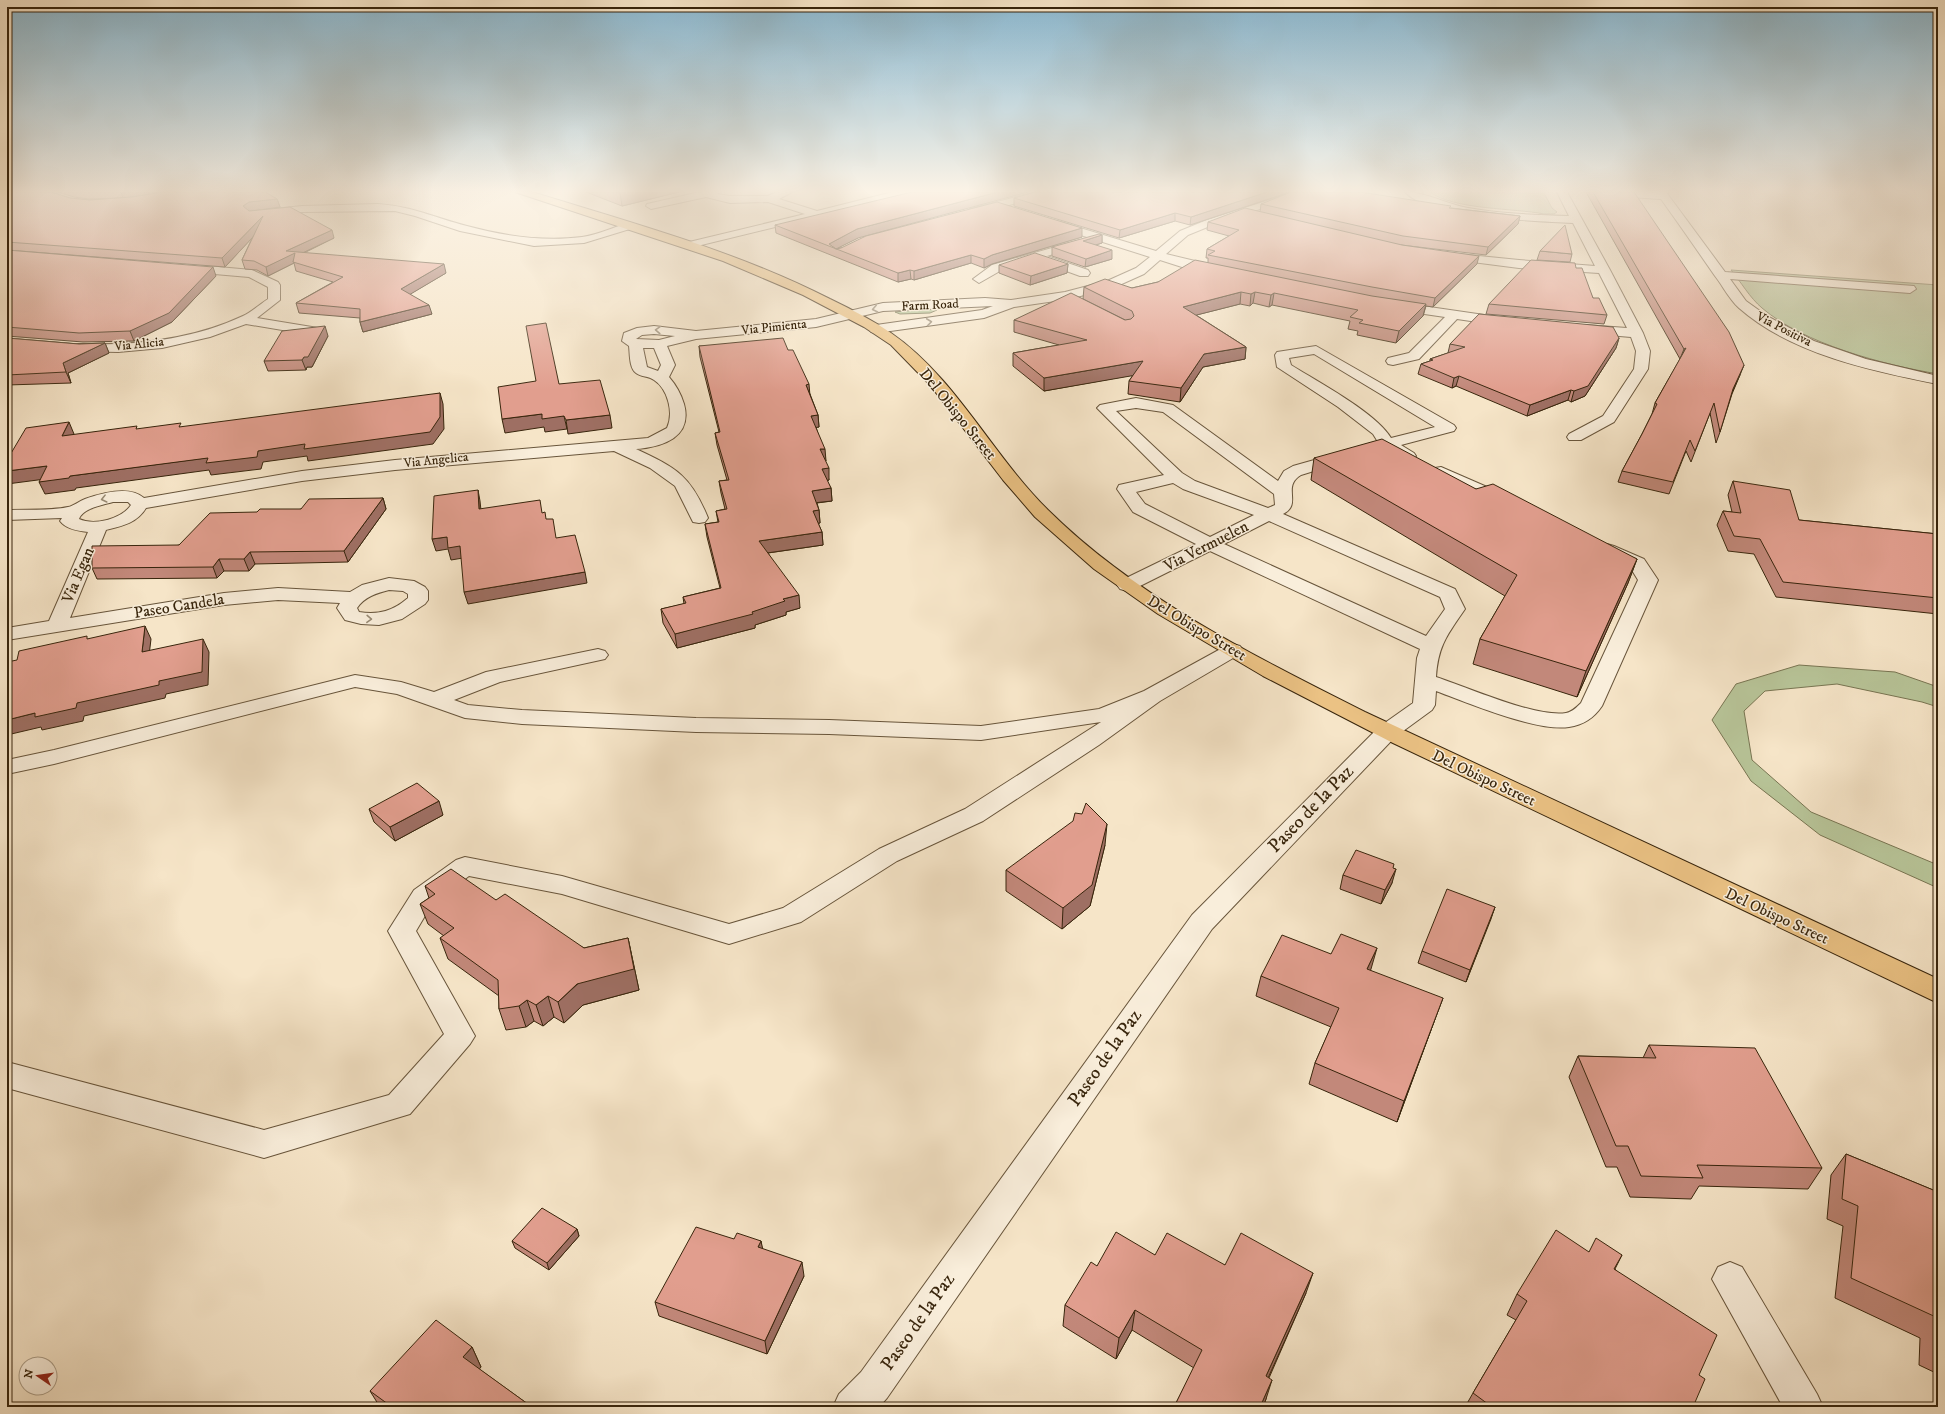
<svg xmlns="http://www.w3.org/2000/svg" width="1945" height="1414" font-family="'IM FELL DW Pica',serif">
<style>
.green{fill:#b8c599;stroke:#787552}
.lines{fill:none;stroke-linecap:round;stroke-linejoin:round}
.minor-casing{stroke:#68553b;stroke-width:2}
.major-casing{stroke:#38250c;stroke-width:2}
.minor{fill:#f9eedb;fill-rule:evenodd}
.major{fill:#ebc284;fill-rule:evenodd}
.wall{fill:#c2887a;stroke:#38250c}
.shaded-wall{fill:#9e6f63;stroke:#38250c}
.building{fill:#e19e8e;stroke:#38250c}
.oneway{stroke:#988a74}
.labels{text-anchor:middle;dominant-baseline:central;stroke-width:3;stroke-linejoin:round;paint-order:stroke}
.far-street-label{font-size:13px;fill:#38250c;stroke:#f9eedb}
.street-label{font-size:16px;fill:#38250c;stroke:#f9eedb}
.near-street-label{font-size:19px;fill:#38250c;stroke:#f9eedb}
</style>
<rect width="100%" height="100%" fill="#f6e5c8"/>
<filter id="stains"><feTurbulence type="fractalNoise" baseFrequency=".005" numOctaves="4"/><feColorMatrix values="0 0 0 0 .2 0 0 0 0 .09 0 0 0 0 .02 0 0 0 .5 -.17"/></filter>
<radialGradient id="worn" r=".72"><stop offset=".6" stop-color="#630" stop-opacity="0"/><stop offset="1" stop-color="#630" stop-opacity=".3"/></radialGradient>
<path class="green" d="M1430 192 1544 193 1552 208 1557 212 1554 214H1544C1515 208 1454 210 1430 192Z
M1731 270 1938 285V374C1884 365 1804 344 1762 308 1750 298 1741 282 1731 270Z
M935 308 937 310 930 313 900 314 895 312Z
M1799 665 1895 672 1938 687V707L1922 702 1837 684 1765 691 1744 711 1752 760 1811 812 1938 865V888L1820 835 1751 781 1712 720 1736 684Z"/>
<g class="lines">
<defs>
<path id="minor" d="M700 192H720L717 194 730 196H768L777 192H792L779 199 817 211 893 192H912L911 194 689 248 685 247 683 245 685 243 805 214 768 202 730 203 706 197 651 209 646 206 647 204Z
M1035 192H1053L1052 194 974 214 969 211 970 209Z
M1295 192H1311L1215 224 1188 235 1166 254 1220 267 1222 270 1216 274 1185 268 1160 260 1144 274 1115 287 1069 299 1014 307 984 318 876 333 871 332 869 329 871 326 876 325 982 310 993 306 883 311 816 327 696 339 667 346 675 365 669 377C676 385 681 394 684 404 693 437 663 447 636 449 677 468 691 476 708 518L705 522 699 523 693 522 675 486 650 468 614 451 395 470 302 481 146 508C137 523 122 526 106 530L70 618 224 593 278 588 350 592 362 585 389 578 414 581 425 587 428 591V600L425 604 402 619 379 625 361 624 345 620 337 608 340 603 278 600 224 605 7 640V628L49 621 88 532C78 531 66 529 60 521L62 518 7 520V510C27 509 49 511 68 507 74 506 79 501 85 499 102 493 129 485 144 498L302 471 395 460 648 438 667 428C674 413 668 389 654 380 649 376 641 377 636 373 629 368 630 353 629 346L622 341 624 333 637 328 654 326 696 331 816 319 883 303 985 298 1011 300 1065 292 1107 281 1136 268 1150 257 1049 225 1048 223 1049 221H1057L1156 251 1180 231 1207 220ZM654 334 675 336 659 340 636 339 642 335ZM643 348H654L661 365 658 371 647 367ZM113 502H128L131 505C122 519 94 526 79 519 83 508 103 505 113 502ZM389 590 403 591 408 594V598C393 611 379 615 359 612L357 608C364 597 377 593 389 590Z
M1405 192C1426 192 1446 204 1468 208 1501 214 1536 215 1569 216L1557 192H1567L1610 270 1643 333 1650 351 1648 369 1614 422 1581 440H1569L1567 437 1569 434 1603 416 1634 369 1636 351 1631 337 1585 333 1580 332 1578 329 1580 326 1585 325 1627 328 1599 273 1519 268 1449 259 1443 256 1449 253 1519 260 1595 266 1573 223C1537 221 1428 218 1405 192Z
M1592 192H1666L1725 272 1914 286 1916 289 1910 293 1730 279 1746 301 1767 316 1814 341 1866 359 1938 376V384C1872 371 1791 354 1739 308 1729 299 1723 286 1715 276 1697 250 1679 224 1661 199L1597 195Z
M378 204C412 206 435 218 467 226 504 236 543 242 582 237 598 235 613 227 629 223L634 226 633 228 584 243 534 246 460 231 415 216 395 211 302 212 265 216 260 213 265 210 302 206Z
M1080 240 1084 241 1086 243 1084 245 1047 256 1088 270 1090 273 1088 276H1080L1036 260 1000 271 979 283 973 279 992 265Z
M184 264 252 270 278 282 280 285V300L257 318 318 328 323 329 325 332 323 335 318 336 246 324 210 337 162 348 118 352 73 351 71 348 73 345 78 344C133 346 192 340 243 316 252 312 260 304 268 299V287L249 277 180 271 178 268Z
M1395 302 1505 318 1510 319 1512 322 1510 325 1505 326 1457 319 1419 359 1393 365 1388 364 1386 361 1388 358 1409 353 1445 317 1390 309 1389 306 1390 303Z
M1316 346 1454 425 1456 428 1454 431 1401 445 1414 453 1416 456 1414 459C1403 462 1394 455 1385 449L1301 475C1281 487 1303 504 1283 514L1455 589 1465 609C1448 634 1438 645 1436 677 1467 687 1536 718 1566 713 1572 712 1577 707 1581 703L1638 580 1630 567 1600 554 1598 550 1600 546 1607 544 1614 546 1644 559 1658 580 1602 706C1594 718 1583 725 1569 727 1537 732 1468 703 1436 691L1435 705 1432 710 1395 737 1212 929 887 1398 879 1407H833L839 1394 861 1372 1192 915 1379 727 1413 703 1417 658 1420 649 1210 551 1134 589 1127 591 1120 589 1117 585 1120 581 1196 544 1133 512 1117 489 1119 485 1164 475 1097 408 1100 405 1136 398 1173 405 1278 481 1284 471 1293 466 1378 442 1373 434 1338 407 1277 367 1275 355 1277 352ZM1314 354 1435 427 1391 438C1375 412 1318 382 1291 365L1289 358ZM1136 408 1163 412 1274 494 1275 505 1268 508 1195 481 1182 473 1116 411ZM1173 483 1183 489 1254 515 1210 537 1145 504 1136 492ZM1269 521 1440 597 1445 609 1426 636 1224 544Z
M1441 467 1510 497 1513 501 1510 505 1504 506 1498 505 1435 476 1433 472 1435 468Z
M1233 644 1240 646 1243 650 1240 654 1160 701 1099 745 983 821 897 861 801 922 729 944 562 894 469 876 432 904 416 931 475 1036 470 1044 410 1114 264 1158 7 1088V1062L264 1130 389 1095 444 1034 388 931 414 890 456 860 465 857 562 876 729 924 783 908 879 849 965 809 1101 722 981 740 829 734 696 732 522 724 465 718 397 694 355 687 54 764 7 774V760L54 750 355 675 401 682 434 692 486 672 598 649 605 651 608 655 605 659 500 682 454 700 468 705 522 710 696 718 829 720 981 726 1099 709 1144 691 1226 646Z
M1730 1262 1742 1267 1817 1394 1823 1407H1783L1712 1279 1718 1267Z"/>
<path id="major" d="M515 192H532C632 223 736 251 830 299 851 309 872 320 891 333 956 378 992 455 1048 510 1137 598 1254 656 1365 712L1938 979V1003L1393 743 1263 676 1158 614 1094 569 1035 517 1003 480 930 385 891 345 864 327 803 295 723 261Z"/>
</defs>
<use href="#minor" class="minor-casing"/>
<use href="#major" class="major-casing"/>
<use href="#minor" class="minor"/>
<use href="#major" class="major"/>
</g>
<path class="wall" d="M7 192 54 193 70 198 90 200 132 197 149 195 123 198 89 199 74 197 58 192H265L277 199 280 207 252 211H251L334 238 304 253 446 273 410 294 432 314 363 332 360 322V318L299 313 296 303 333 282 296 271 294 263 268 276 257 270 245 269 242 260 252 238 225 267 7 250Z
M586 192H679L622 206Z
M1290 192 1190 225 1175 221 1119 238 1014 206V198Z
M1586 192H1634L1740 375 1732 394 1720 432 1716 443 1710 413 1691 462 1686 451 1669 494 1618 482 1622 471 1642 434 1652 414 1655 403 1680 359Z
M1261 204 1451 208 1520 216 1518 224 1486 255 1401 245 1477 264 1433 307 1426 306 1423 316 1396 343 1357 335 1358 331 1348 329 1350 321 1272 305 1269 307 1253 303 1250 306 1240 304 1196 315 1246 347 1245 359 1203 367 1180 402 1128 394 1129 381 1133 375 1044 391 1013 366V353L1059 345 1014 332V320H1125L1083 299 1084 287 1132 288 1158 282 1208 263V258H1206L1207 249 1229 236 1207 230 1208 222 1260 212Z
M775 225 858 238 837 248 1082 237 992 264 984 268 971 263 914 280 911 279 898 282 776 233Z
M1102 235V243L1096 245 1112 259 1085 267 1052 256V247Z
M7 250 216 276 172 322 134 341 83 342 7 336Z
M1540 251 1572 254 1570 262 1537 260Z
M1068 264 1067 273 1030 285 999 273V265Z
M1576 268 1593 298 1607 315 1604 324 1486 314 1489 304Z
M328 336 312 367H307L306 370 268 371 264 361Z
M7 338 79 344 105 343 109 353 68 373 71 383 7 385Z
M1619 338 1616 348 1585 396 1571 402 1568 400 1527 416 1456 386 1452 388 1418 374 1421 364 1430 361V359L1448 353 1450 344Z
M699 346 788 350 810 394 818 415 819 427H816L826 461H825L829 480 827 481 831 488 832 501 817 503 819 510 820 523H818L822 532 823 545 768 553 800 608 786 612V615L755 625V628L677 648 663 623 661 609 684 604 683 597 720 588 707 537 705 524 718 522 716 511 725 509 721 493 719 481 727 480 717 445 715 433 719 432 700 357Z
M1314 458 1476 489 1637 559 1628 583 1577 697 1473 664 1480 639 1505 596 1311 480Z
M1733 481 1799 520 1938 534V614L1776 597 1754 554 1728 551 1717 525 1723 511 1732 512 1728 495Z
M383 498 386 509 348 562 255 564 249 571H224L217 578 97 579 92 568 179 545 301 509Z
M369 809 443 815 395 841 374 822Z
M1105 845 1090 906 1062 929 1006 891V870Z
M1393 868 1392 883 1381 904 1340 889 1343 875Z
M425 886 496 900 584 948 628 938 639 990 583 1005 564 1023 554 1017 543 1026 534 1021 526 1027 506 1030 499 1009V996L448 959 440 938 444 936 428 924 420 904 429 898Z
M1495 907 1466 982 1418 963 1422 951Z
M1370 970 1435 1019 1397 1122 1309 1084 1315 1063 1331 1027 1256 996 1261 976Z
M1649 1045 1822 1168 1808 1189 1699 1186 1691 1199 1630 1197 1617 1167H1606L1569 1077 1578 1056 1643 1058Z
M1846 1154 1938 1192V1374L1919 1365 1920 1338 1835 1298 1843 1226 1827 1219 1831 1175Z
M577 1229 579 1236 549 1270 515 1248 512 1241Z
M734 1239 761 1241 762 1249 804 1276 767 1354 659 1316 655 1302Z
M1589 1252 1622 1255 1615 1269 1699 1375 1693 1407H1465L1473 1393 1516 1320 1507 1315 1517 1294Z
M1155 1255 1225 1265 1306 1293 1269 1378 1266 1399 1263 1407H1174L1194 1368 1132 1330 1116 1359 1063 1326 1065 1305 1097 1266Z
M472 1347 481 1367 479 1369 532 1407H380L370 1391Z"/>
<path class="shaded-wall" d="M121 192H169L123 198Z
M620 192H679L622 206Z
M998 192H1028L858 238 836 249 829 244 857 229Z
M1267 192H1290L1190 225 1191 217Z
M277 199 280 207 252 211 246 214 243 206 249 202Z
M1175 213V221L1119 238 1120 230Z
M263 216 265 224 225 267 222 258Z
M1520 216 1518 224 1486 255 1488 247Z
M1082 228V237L992 264 984 268V259L992 255Z
M332 230 334 238 296 256 293 262 294 263 268 276 266 267 286 251Z
M1102 235V243L1082 249 1083 241Z
M1112 250V259L1085 267 1086 259Z
M971 255V263L914 280V271Z
M1479 256 1477 264 1433 307 1435 298Z
M444 264 446 273 404 298 401 289Z
M1068 264 1067 273 1030 285 1031 276Z
M213 267 216 276 172 322 134 341 130 331Z
M910 270 911 279 898 282V273Z
M1241 292 1240 304 1181 319 1183 307Z
M1255 292 1253 303 1250 306 1251 294Z
M1274 293 1272 305 1269 307 1271 295Z
M1426 304 1423 316 1396 343 1399 331Z
M429 305 432 314 363 332 360 322Z
M325 326 328 336 312 367H307L306 370 302 360Z
M1619 338 1616 348 1585 396 1571 402 1574 391Z
M105 343 109 353 68 373 71 383 66 372 63 363Z
M1246 347 1245 359 1203 367 1180 402 1181 388 1204 354Z
M1686 348 1680 359 1684 349Z
M1143 361 1142 374 1044 391V378Z
M1744 365 1740 375 1729 399 1733 389Z
M1459 376 1456 386 1452 388 1454 378Z
M809 384 810 396 806 385Z
M1571 390 1568 400 1527 416 1530 405Z
M440 393 443 404 444 429 433 444 308 461 307 456 263 462 261 469 211 475 209 470 76 488 75 490 45 494 39 482 70 476 258 451Z
M542 414 564 416 567 429 545 432 544 427 505 433 502 419Z
M610 415 612 428 568 434 566 420Z
M818 415 819 427 812 428 811 416Z
M69 422 74 434 67 448 62 436Z
M820 449H825L826 461H821Z
M47 466 53 478 7 484V471Z
M829 468V480L823 481 822 469Z
M831 488 832 501 813 503 812 491Z
M478 490 480 501 482 520 479 509Z
M383 498 386 509 348 562 344 551Z
M819 510 820 523 814 524 813 511Z
M822 532 823 545 760 554 759 541Z
M447 537 460 546 463 558 451 560 448 549 436 551 432 539Z
M250 552 255 564 249 571 244 559Z
M219 559 224 571 217 578 213 567Z
M1637 559 1628 583 1577 697 1586 671Z
M585 572 587 583 468 604 464 592Z
M799 595 800 608 786 612V615L755 625V628L677 648 675 634 752 612 783 599Z
M145 626 151 639 148 664 142 652Z
M203 639 209 652 208 685 166 694 165 698 84 716 83 721 42 730 41 727 7 735V720L35 713 159 681Z
M439 801 443 815 395 841 390 827Z
M1107 824 1105 845 1090 906 1062 929 1063 908Z
M1396 869 1392 883 1381 904 1385 890Z
M1495 907 1491 919 1466 982 1470 970Z
M628 938 639 990 583 1005 564 1023 558 1002Z
M1377 948 1371 969 1362 990 1367 969Z
M548 996 554 1017 543 1026 536 1005Z
M1443 998 1435 1019 1397 1122 1404 1101Z
M527 1000 534 1021 526 1027 519 1006Z
M577 1229 579 1236 549 1270 547 1263Z
M761 1241 764 1255 758 1247Z
M802 1262 804 1276 767 1354 765 1341Z
M1313 1273 1306 1293 1260 1396 1266 1376Z
M1135 1310 1132 1330 1116 1359 1119 1338Z
M472 1347 481 1367 473 1377 463 1357Z
M1272 1380 1266 1399 1263 1407H1260Z"/>
<path class="building" d="M7 192H52L54 193 70 198 90 200 132 197 163 192H265L277 199 249 202 243 206 249 211 290 207 332 230 286 251 444 264 401 289 429 305 360 322V309L296 303 343 277 293 262 295 253 266 267 254 261 242 260 263 216 222 258 7 242Z
M912 192H998L857 229 829 244 836 249 841 248 866 236 997 202 1082 228 992 255 984 259 971 255 914 271 910 270 898 273 775 225Z
M1035 192H1267L1191 217 1175 213 1120 230 1014 198Z
M1291 192H1360L1451 206 1449 208 1520 216 1488 247 1403 236 1261 204Z
M1593 192H1634L1729 332 1744 365 1733 389 1720 432 1714 403 1695 451 1690 440 1673 482 1622 471 1642 434 1657 404 1655 403 1686 348 1684 349Z
M1245 208 1402 245 1479 256 1435 298 1372 287 1208 255 1215 251 1207 249 1239 230 1208 222Z
M1565 225 1572 254 1540 251Z
M1099 234 1102 235 1083 241 1112 250 1086 259 1052 247Z
M7 250 213 267 169 313 130 331 79 333 7 327Z
M1035 253 1068 264 1031 276 999 265Z
M1195 260 1372 296 1426 304 1399 331 1359 323 1363 320 1350 317 1358 310 1274 293 1271 295 1255 292 1251 294 1241 292 1183 307 1246 347 1204 354 1181 388 1129 381 1143 361 1044 378 1013 353 1087 340 1014 320 1071 293 1125 320 1131 319 1134 316 1132 311 1084 287 1105 279 1132 288 1158 282Z
M1531 260 1575 263 1576 268H1582L1593 298H1599L1607 315 1489 304Z
M1479 314 1613 327 1619 338 1588 386 1574 391 1571 390 1530 405 1459 376 1454 378 1421 364 1433 360 1430 359 1465 347 1450 344Z
M546 323 559 384 600 380 610 415 566 420 564 416 542 419V414L502 419 498 387 536 381 526 326Z
M325 326 308 357H304L302 360 264 361 282 331Z
M7 338 79 344 105 343 63 363 66 372 7 375Z
M783 338 788 350H793L809 384 806 385 818 415 811 416 825 449H820L829 468 822 469 831 488 812 491 819 510 813 511 822 532 759 541 799 595 783 599 785 601 752 612 753 614 675 634 661 609 686 603 683 597 721 588 705 524 719 522 716 511 727 509 719 481 729 480 715 433 720 432 699 346Z
M440 393V417L430 432 304 449 305 444 258 451 257 457 206 463 208 458 70 476 69 478 39 482 47 466 7 471V460L26 428 69 422 62 436 137 426 136 429 181 423 179 427Z
M1382 439 1476 489 1493 484 1637 559 1586 671 1480 639 1517 575 1314 458Z
M1733 481 1790 490 1799 520 1938 534V598L1783 582 1760 539 1734 536 1723 511 1741 513Z
M478 490 479 509 540 500 542 513 545 512 546 519H553L556 538 575 535 585 572 464 592 460 546 448 548 447 537 432 539 434 496Z
M383 498 344 551 250 552 244 559H219L213 567 92 568V546L179 545 210 513 257 512 260 509H301L309 499Z
M145 626 142 652 203 639 202 672 159 681V685L77 703 76 708 35 717V713L7 720V662L17 660 19 651 87 636V639Z
M417 783 439 801 390 827 369 809Z
M1086 803 1107 824 1092 885 1063 908 1006 870 1073 821 1075 813 1082 814Z
M1356 850 1394 864 1393 868 1396 869 1385 890 1343 875Z
M451 869 496 900 505 894 584 948 628 938 634 969 577 984 558 1002 548 996 536 1005 527 1000 519 1006 499 1009 498 980 440 938 454 928 420 904 435 894 425 886Z
M1447 889 1495 907 1470 970 1422 951Z
M1341 934 1377 948 1367 969 1443 998 1404 1101 1315 1063 1339 1008 1261 976 1282 935 1331 954Z
M1649 1045 1755 1048 1822 1168 1697 1165 1703 1178 1641 1176 1628 1146H1616L1578 1056 1656 1058Z
M1846 1154 1938 1192V1318L1851 1278 1858 1206 1842 1199Z
M542 1208 577 1229 547 1263 512 1241Z
M696 1227 734 1239 737 1233 761 1241 758 1247 802 1262 765 1341 655 1302Z
M1556 1230 1589 1252 1596 1238 1622 1255 1614 1269 1717 1335 1699 1375 1705 1379 1693 1407H1492L1473 1393 1527 1301 1517 1294Z
M1116 1232 1155 1255 1167 1233 1225 1265 1241 1233 1313 1273 1266 1376 1272 1380 1260 1407H1174L1202 1350 1135 1310 1119 1338 1065 1305 1091 1262 1097 1266Z
M436 1320 472 1347 463 1357 532 1407H392L370 1391Z"/>
<defs><path id="oneway-chevron" d="M-2-3.5L2.5 0L-2 3.5" fill="none" stroke-width="1.6" stroke-linecap="round" stroke-linejoin="round"/></defs>
<g class="oneway">
<use href="#oneway-chevron" transform="translate(875 309) rotate(168)"/>
<use href="#oneway-chevron" transform="translate(929 322) rotate(-7)"/>
<use href="#oneway-chevron" transform="translate(658 330) rotate(-177)"/>
<use href="#oneway-chevron" transform="translate(104 499) rotate(166)"/>
<use href="#oneway-chevron" transform="translate(369 619) rotate(2)"/>
</g>
<linearGradient id="sky" x2="0" y2="1"><stop stop-color="#8ab9d2"/><stop offset="0.49" stop-color="#fbf3e6"/><stop offset="1" stop-color="#fbf3e6" stop-opacity="0"/></linearGradient>
<rect width="1945" height="390" fill="url(#sky)"/>
<g class="labels">
<g class="far-street-label">
<text transform="translate(930 305) rotate(-3)">Farm Road</text>
<text transform="translate(774 327) rotate(-6)">Via Pimienta</text>
<text transform="translate(1784 329) rotate(27)">Via Positiva</text>
<text transform="translate(139 344) rotate(-6)">Via Alicia</text>
<text transform="translate(436 460) rotate(-6)">Via Angelica</text>
</g>
<g class="street-label">
<text transform="translate(958 414) rotate(51)">Del Obispo Street</text>
<text transform="translate(1206 546) rotate(-27)">Via Vermuelen</text>
<text transform="translate(78 575) rotate(-67)">Via Egan</text>
<text transform="translate(179 606) rotate(-9)">Paseo Candela</text>
<text transform="translate(1197 628) rotate(31)">Del Obispo Street</text>
<text transform="translate(1484 778) rotate(25)">Del Obispo Street</text>
<text transform="translate(1777 916) rotate(25)">Del Obispo Street</text>
</g>
<g class="near-street-label">
<text transform="translate(1311 809) rotate(-46)">Paseo de la Paz</text>
<text transform="translate(1105 1058) rotate(-55)">Paseo de la Paz</text>
<text transform="translate(918 1322) rotate(-55)">Paseo de la Paz</text>
</g>
</g>
<rect width="1945" height="1414" fill="none" stroke="#f6e5c8" stroke-width="24"/>
<rect x="8" y="8" width="1929" height="1398" fill="none" stroke="#38250c" stroke-width="2"/>
<rect x="12" y="12" width="1921" height="1390" fill="none" stroke="#38250c"/>
<g transform="translate(38 1376) rotate(283)"><circle r="19" fill="#f9eedb" stroke="#ac9e88"/>
<path d="M0-3L7 15L0 10L-7 15Z" fill="#8f2418"/>
<text y="-6" font-size="11" font-weight="bold" text-anchor="middle" fill="#38250c">N</text>
</g>
<rect width="100%" height="100%" filter="url(#stains)"/>
<rect width="100%" height="100%" fill="url(#worn)"/>
</svg>
